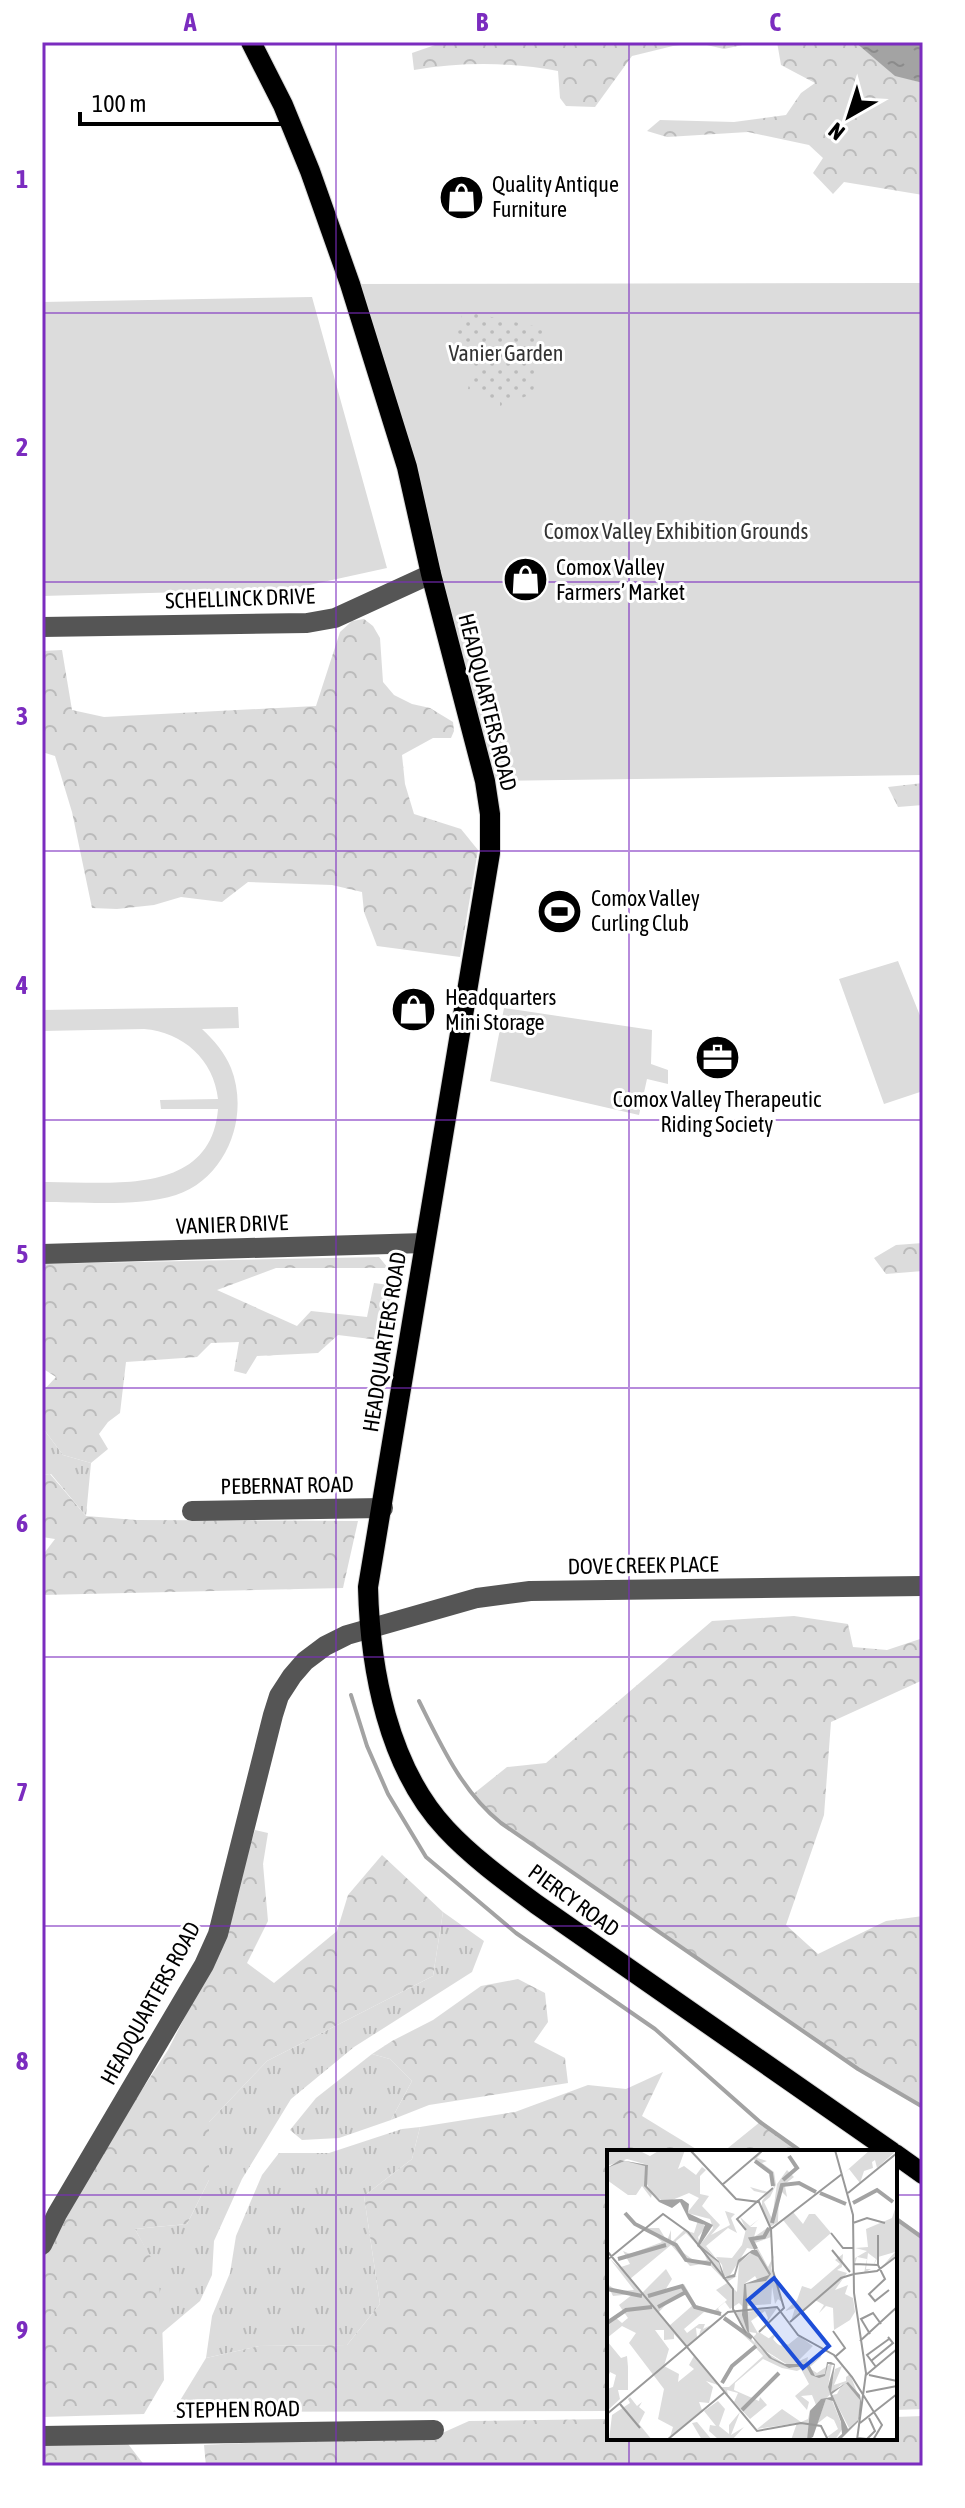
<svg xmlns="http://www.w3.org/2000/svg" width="965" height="2508" font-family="'Asap Condensed',sans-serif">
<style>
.grass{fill:url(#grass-tufts)}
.forest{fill:url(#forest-crowns)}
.park{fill:#dcdcdc}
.garden{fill:url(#garden-dots)}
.water{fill:url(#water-ripples)}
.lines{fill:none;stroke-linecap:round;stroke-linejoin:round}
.stream{stroke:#a3a3a3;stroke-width:4}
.major-casing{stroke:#dbdbdb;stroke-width:22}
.minor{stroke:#555;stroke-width:20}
.major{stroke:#000;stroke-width:20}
.grid{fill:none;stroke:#7b2cbf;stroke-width:2;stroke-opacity:0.55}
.labels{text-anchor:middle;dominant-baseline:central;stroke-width:6;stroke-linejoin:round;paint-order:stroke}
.poi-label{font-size:22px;fill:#000;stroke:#fff;text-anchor:start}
.park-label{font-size:22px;fill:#333;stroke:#fff}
.street-label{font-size:22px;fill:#000;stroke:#fff}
.inset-river{fill:none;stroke:#a3a3a3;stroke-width:4}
.inset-road{fill:none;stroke:#999;stroke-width:2}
.view{fill:#1d4ed8;fill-opacity:0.15;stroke:#1d4ed8;stroke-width:4}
.inset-edge{fill:none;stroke:#000;stroke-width:4}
.neatline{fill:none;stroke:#7b2cbf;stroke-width:3}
.grid-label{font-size:26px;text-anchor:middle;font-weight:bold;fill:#7b2cbf}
</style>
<defs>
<pattern id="grass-tufts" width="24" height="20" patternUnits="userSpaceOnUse" patternTransform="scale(2)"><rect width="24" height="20" fill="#dcdcdc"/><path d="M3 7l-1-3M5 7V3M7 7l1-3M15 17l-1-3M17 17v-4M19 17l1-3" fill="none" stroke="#bbb"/></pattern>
<pattern id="forest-crowns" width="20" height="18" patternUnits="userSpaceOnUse" patternTransform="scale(2)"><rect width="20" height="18" fill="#dcdcdc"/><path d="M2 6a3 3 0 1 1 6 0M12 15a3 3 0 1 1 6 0" fill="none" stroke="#bbb"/></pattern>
<pattern id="garden-dots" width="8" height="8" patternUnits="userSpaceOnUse" patternTransform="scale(2)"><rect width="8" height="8" fill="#dcdcdc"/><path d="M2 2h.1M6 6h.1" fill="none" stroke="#bbb" stroke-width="1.8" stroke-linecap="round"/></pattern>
<pattern id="water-ripples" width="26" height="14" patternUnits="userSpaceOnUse" patternTransform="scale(2)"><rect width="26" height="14" fill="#a3a3a3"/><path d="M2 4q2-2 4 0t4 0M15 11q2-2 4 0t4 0" fill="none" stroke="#8b8b8b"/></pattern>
</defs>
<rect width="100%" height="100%" fill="#fff"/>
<path class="grass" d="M42 1427 63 1455 91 1463 86 1516 51 1474 42 1475Z
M443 1912 484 1941 472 1972 354 2047 291 2099 242 2179 214 2241 212 2275 200 2301 162 2333 157 2270 135 2229 187 2224 209 2180V2122L267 2061 433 1976Z
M372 2054 390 2059 412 2081 391 2120 339 2138 302 2140 290 2130 316 2098Z
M420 2127 412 2159 364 2196 380 2304 347 2345 259 2346 206 2358 212 2316 230 2273 236 2236 262 2175 279 2153H329L402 2129Z"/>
<path class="forest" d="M436 42H756L724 49 698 43 673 46 632 56 595 107 566 106 560 98 558 71C510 62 462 62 414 70L412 53 435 45Z
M777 42H855L895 75 923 83V195L844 182 833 194 813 173 823 158 809 145 748 132 667 137 647 131 660 120 734 122 786 115 801 93 815 83 781 65Z
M364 619 373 626 380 638 383 682 394 695 412 704 430 708 453 722 454 731 451 738H433L402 755 405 784 414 814 461 829 478 850 460 957 377 946 364 912 362 892 332 885 248 882 222 902 181 897 154 905 117 909 92 908 72 812 55 756 42 752V713H44L42 651 62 650 72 710 104 717 316 706 340 632 352 621Z
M923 783V805L898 807 888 787Z
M923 1243V1271L886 1274 874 1258 896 1245Z
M379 1257 388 1268H276L217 1290 297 1326 311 1311 367 1317 374 1283 397 1286 387 1341 338 1335 318 1353 257 1356 246 1374 234 1371 239 1342 211 1343 197 1357 126 1362 120 1413 108 1422 99 1434 108 1449 91 1463 63 1455 42 1427V1392L56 1377 42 1368V1264Z
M50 1474 86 1516 136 1520 358 1521 343 1588 42 1595V1556L55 1539 42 1537V1475Z
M794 1616 848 1624 853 1647 887 1650 923 1638V1680L831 1722 824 1815 786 1925 818 1954 886 1921 923 1916V2107L858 2069 501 1823 472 1795 507 1767 546 1763 712 1621Z
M255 1830 268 1833 263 1864 268 1921 247 1963 274 1983 337 1931 348 1895 382 1855 443 1912 433 1976 267 2061 209 2122V2180L187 2224 135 2229 158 2270 162 2321 164 2380 144 2414 42 2417V2247L55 2223 168 2050 195 1997 224 1926Z
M518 1979 545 1993 548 2022 534 2042 565 2058 568 2083 429 2105 391 2120 412 2081 390 2059 372 2054 392 2041 433 2020 481 1986Z
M663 2072 642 2116 701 2152H609V2411L173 2412 206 2358 259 2346 347 2345 380 2304 364 2196 412 2159 420 2127 515 2112 588 2085 626 2089Z
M760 2122 802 2152H723Z
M895 2218 923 2238V2409L895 2410Z
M923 2416V2466H206L204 2445 440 2434 469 2421 609 2419V2438H895V2417Z
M125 2440 145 2466H42V2442Z"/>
<path class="park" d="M923 283V775L485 781 350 284Z
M312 297 387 568 291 589 42 596V302Z
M898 961 923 1023V1091L884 1104 839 979Z
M238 1007 239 1028 202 1029C214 1040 225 1053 231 1068 250 1116 227 1178 176 1195 139 1207 82 1202 42 1202V1182C105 1181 211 1199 218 1109H161L160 1100 218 1099C214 1060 183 1032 144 1029L42 1031V1010Z
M504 1008 652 1030 651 1064 668 1070V1084L647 1079 639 1115 490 1081Z"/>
<path class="garden" d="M463 311 543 328 533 393 505 406H500V398L483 402 484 393 468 389 474 357 457 335Z"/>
<path class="water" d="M855 42H923V83L895 76Z"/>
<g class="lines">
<path class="stream" d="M351 1695 367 1746 388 1794 426 1857 516 1933 655 2029 760 2122 802 2152
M419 1701C441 1745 462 1792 501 1823L858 2069 923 2107
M895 2218 923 2238"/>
<defs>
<path id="major" d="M251 42 283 105 310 171 350 284 407 467 431 574 485 781 490 814V853L368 1587C370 1669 388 1767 446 1829 472 1857 505 1881 536 1904L892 2152
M895 2154 923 2174"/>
</defs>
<use href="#major" class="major-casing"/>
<path class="minor" d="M42 627 307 623 335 618 431 574
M42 1254 424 1243
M192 1511 383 1508
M42 2245 57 2214 204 1965 218 1934 273 1715 279 1696 292 1676 305 1661 325 1646 347 1635 477 1598 530 1591 923 1586
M42 2436 434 2430"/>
<use href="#major" class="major"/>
</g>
<path class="grid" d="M336 42V2466M629 42V2152M42 313H923M42 582H923M42 851H923M42 1120H923M42 1388H923M42 1657H923M42 1926H923M42 2195H609M895 2195H923M629 2438V2466"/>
<defs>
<symbol id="shop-disc" viewBox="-11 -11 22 22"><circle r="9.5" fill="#000" stroke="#fff"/><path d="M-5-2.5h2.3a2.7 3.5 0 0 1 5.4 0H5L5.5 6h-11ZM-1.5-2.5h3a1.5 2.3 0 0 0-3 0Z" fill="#fff"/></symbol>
<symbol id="stadium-disc" viewBox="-11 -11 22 22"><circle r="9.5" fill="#000" stroke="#fff"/><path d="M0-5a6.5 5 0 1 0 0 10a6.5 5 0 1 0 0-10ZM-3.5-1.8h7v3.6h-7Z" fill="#fff"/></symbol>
<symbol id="office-disc" viewBox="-11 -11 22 22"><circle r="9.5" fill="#000" stroke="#fff"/><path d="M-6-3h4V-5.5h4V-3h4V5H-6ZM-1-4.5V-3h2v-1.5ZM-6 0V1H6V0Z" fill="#fff"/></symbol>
</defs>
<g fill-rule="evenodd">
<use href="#shop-disc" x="436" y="172" width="51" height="51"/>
<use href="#shop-disc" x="500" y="554" width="51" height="51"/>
<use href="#stadium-disc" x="534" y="886" width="51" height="51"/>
<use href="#shop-disc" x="388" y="984" width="51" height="51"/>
<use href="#office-disc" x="692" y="1032" width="51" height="51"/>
</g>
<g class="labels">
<g class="poi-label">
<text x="492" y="184">Quality Antique<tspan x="492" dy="25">Furniture</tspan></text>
<text x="556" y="567">Comox Valley<tspan x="556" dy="25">Farmers’ Market</tspan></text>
<text x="591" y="898">Comox Valley<tspan x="591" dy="25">Curling Club</tspan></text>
<text x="445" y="997">Headquarters<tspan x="445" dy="25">Mini Storage</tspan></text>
<text x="717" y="1099" text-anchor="middle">Comox Valley Therapeutic<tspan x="717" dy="25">Riding Society</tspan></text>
</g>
<g class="park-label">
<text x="506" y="353">Vanier Garden</text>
<text x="676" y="531">Comox Valley Exhibition Grounds</text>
</g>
<g class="street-label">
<text transform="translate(240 598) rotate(-2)">SCHELLINCK DRIVE</text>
<text transform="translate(488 702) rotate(76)">HEADQUARTERS ROAD</text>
<text transform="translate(232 1224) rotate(-2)">VANIER DRIVE</text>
<text transform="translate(384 1342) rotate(-81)">HEADQUARTERS ROAD</text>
<text transform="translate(287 1485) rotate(-1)">PEBERNAT ROAD</text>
<text transform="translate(643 1565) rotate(-1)">DOVE CREEK PLACE</text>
<text transform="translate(574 1900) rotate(36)">PIERCY ROAD</text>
<text transform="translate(150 2003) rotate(-61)">HEADQUARTERS ROAD</text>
<text transform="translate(238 2409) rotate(-1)">STEPHEN ROAD</text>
</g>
</g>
<g transform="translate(607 2150)">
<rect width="290" height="290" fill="#fff"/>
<path d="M186 62 196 74 202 64H208L224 83 202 102 176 70Z" fill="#dcdcdc"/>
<path d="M0 0H31L43 6 53 0H78L71 19 77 16 89 25 95 17 99 20 93 26V44L102 46 95 56 113 75 104 85 123 75 118 61 128 64 124 68 130 83 121 78 99 96 108 107 93 95 106 78 103 69 80 63 92 48 82 43 58 53 45 43 44 48 35 36 29 45H21L0 30V18L18 11 38 15V37L44 42 39 32 41 15 20 9 0 16ZM157 0 150 8 160 11 155 13 167 22 169 35 163 47 157 52 165 69 170 34 180 20 187 27 178 34 192 32 194 34 178 36 180 47 172 39 171 72 163 77 164 87 148 93 161 117 167 105 164 118 175 152 171 149 168 154 165 136 164 154 138 156 139 134 151 131 148 126 137 134 136 157 132 153 123 159 118 152 111 158 115 166 97 162 77 179 80 183 92 174H98L96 179 104 175 92 185 94 179 89 178 90 187 80 196 74 190 79 197 67 184V189L57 190V180H48L62 199 57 216 72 224 71 232 87 219 82 215 87 206 111 235 99 231 106 237 102 253 92 252 95 260 63 287 66 277 51 269 57 239 22 193 29 183 15 176 0 188V171L8 167 15 173 21 168 12 155 26 144 6 146 0 134 11 141 27 140 3 109 18 123 14 117 23 114 16 101 23 104 55 92 40 78H52L60 91 64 80V93L77 80 87 83 91 70 99 77 91 87 94 99 79 83 69 91 70 98 89 112 100 110 95 99 112 113 116 129 130 126 120 132 130 142 132 113 145 102 152 107 150 100 140 98 122 127 117 126 115 115 109 107 125 108 135 95 139 79 133 67 143 76 152 69 143 77H150L147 87 163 76 155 58V51L160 44 147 41 143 37 161 42 167 39 163 24 146 9ZM64 95 83 116 101 113 120 133 109 140 120 150 107 161 89 155 77 134 57 142 65 129 59 119 35 143 23 129ZM78 144 86 155 62 176 51 163 65 148ZM263 0H290L270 18 268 10 265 12 266 18 257 21 253 33 242 19 237 23ZM290 53V104L273 119 288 102 271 107 266 116 269 109 261 103 259 119H264L257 123 260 109 250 107 248 114V108L260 101 248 98 261 97 259 79 285 68ZM236 104 235 117 230 120 240 123 228 140 241 135 238 144 246 148 248 162 243 170 227 180 226 158 219 156 212 163 217 155 208 150 184 171 188 158 178 161 190 150 195 136 204 139 233 114 228 110ZM170 158 156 178 161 168 158 161 144 171 152 185 161 189 171 181 166 189 172 196 180 194 193 206 198 201 191 197 190 190 192 188 200 200 205 197 190 212 201 207 200 212 215 202 214 207 204 216 196 214 186 217 148 195 184 218 199 216 210 223 225 213 221 237 223 242 228 219 235 216 227 235 239 231V227L243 224 253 250 251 270 242 278 225 245 230 244 235 234 207 259 200 290H184L190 273 150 279 175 259 194 272 201 269 203 260 209 255 205 245 194 246 202 252 200 260 188 246 202 234 194 219 190 221 175 218 156 209 128 233 127 240 152 251 153 247 160 255 143 269 127 252 131 243 120 240 121 245 114 237H122L156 206 148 197 135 207 148 196 131 180 138 179 128 161 136 160 142 184 138 182 148 193 149 183 142 182 138 162ZM0 191 14 208 20 206 21 217V240H11L13 249 0 261V239L6 237 9 225 3 222 1 227ZM39 232 23 247 30 256 35 252 32 257 38 262 32 274 45 290H2L5 265 23 253 21 249ZM111 251 118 259 112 276 122 284V275L133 262 124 285 137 277 125 290H95L85 273 90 272 105 290 111 289 102 281 103 275 109 276 97 261Z" fill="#dcdcdc" fill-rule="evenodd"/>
<path d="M152 182 177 198 192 186 206 196 182 216 148 193 146 187ZM219 249 225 250 236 278 228 290 220 287 231 279 227 270 220 266 210 274Z" fill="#dcdcdc"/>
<path d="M13 10 41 15 40 36 53 50 75 49 82 54 81 63 106 75 93 95 112 111 118 127 127 124 131 110 145 100H150L164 124 159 131 139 134 142 182 165 208 178 214H202L208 226 218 224 220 212H224L228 214 224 242 241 232 253 245 255 257 251 272 233 290H228L235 284 234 272 226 251 219 249 206 287 200 290 203 261 214 249 224 247 221 237 227 215 221 214 218 226 212 228 204 225 199 216 182 218 162 208 140 181 135 165 137 134 162 125 151 107 143 103 132 113 128 127 116 129 112 113 90 96 98 75 82 70 73 52 65 58 52 52 37 36 38 16 18 11 0 18ZM239 233 253 250 251 270 241 279 225 244Z" fill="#a3a3a3" fill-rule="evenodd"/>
<path class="inset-river" d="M148 11 164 23 166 36M176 30 190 18 182 6M213 43 239 54M246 53 270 40 286 52M18 63 28 74 69 95 79 110 104 114M165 73 175 35 192 33 209 42M149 99 144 89 157 87 162 78M11 109 59 95M0 139 35 146M41 146 75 136 88 157 114 164M51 157 79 142M117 168 145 188M0 173 19 160 45 157M115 233 125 216 149 196M135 260 172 223"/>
<path class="inset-road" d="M83 0 129 49 152 52 164 79 166 121 177 158 152 182M228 0 246 65 247 143 259 223 250 290M115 35 156 0M241 43 290 3M246 73 260 68 278 73M164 79 235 24M139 80 130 69 166 38M224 83 236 98H247M271 85V115L278 129 262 144 268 151 282 140M225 100 243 122M0 101 150 281 194 273 214 276 221 290M0 110 56 64 81 82 126 139V159L139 183M247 114 271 115M247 124 270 121 290 106M183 172 234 128 247 124M226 181 238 198 229 206M263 184 254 169 266 163 274 174M253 191 290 157M264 211 286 193 281 187M269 217 260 205 282 189M259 225 290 199M262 225 290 231M259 242 290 236M13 254 33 278M0 264 121 162 170 157 191 185 227 205 245 227 275 275 266 290M253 273 290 244M251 288 260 289 268 281 262 268M60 290 118 242"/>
<path class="view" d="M167 128 222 196 196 218 141 150Z"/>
<rect width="290" height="290" class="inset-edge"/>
</g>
<rect width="965" height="2508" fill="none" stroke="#ffffff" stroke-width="88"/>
<g transform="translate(849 116) rotate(219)" stroke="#ffffff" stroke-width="6" paint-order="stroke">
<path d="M0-6L14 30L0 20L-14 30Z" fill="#000000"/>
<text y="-12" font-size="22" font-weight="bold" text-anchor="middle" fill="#000000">N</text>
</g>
<path d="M80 112v12h208v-12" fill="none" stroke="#000000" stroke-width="4"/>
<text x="92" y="112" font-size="24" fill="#000000" stroke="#ffffff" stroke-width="6" paint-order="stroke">100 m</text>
<rect x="44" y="44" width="877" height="2420" class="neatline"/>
<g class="grid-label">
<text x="190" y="31">A</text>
<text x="482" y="31">B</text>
<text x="775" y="31">C</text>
<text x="22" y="188">1</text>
<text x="22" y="456">2</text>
<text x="22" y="725">3</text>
<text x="22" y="994">4</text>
<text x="22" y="1263">5</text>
<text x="22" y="1532">6</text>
<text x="22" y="1801">7</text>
<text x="22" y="2070">8</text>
<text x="22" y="2339">9</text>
</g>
</svg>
